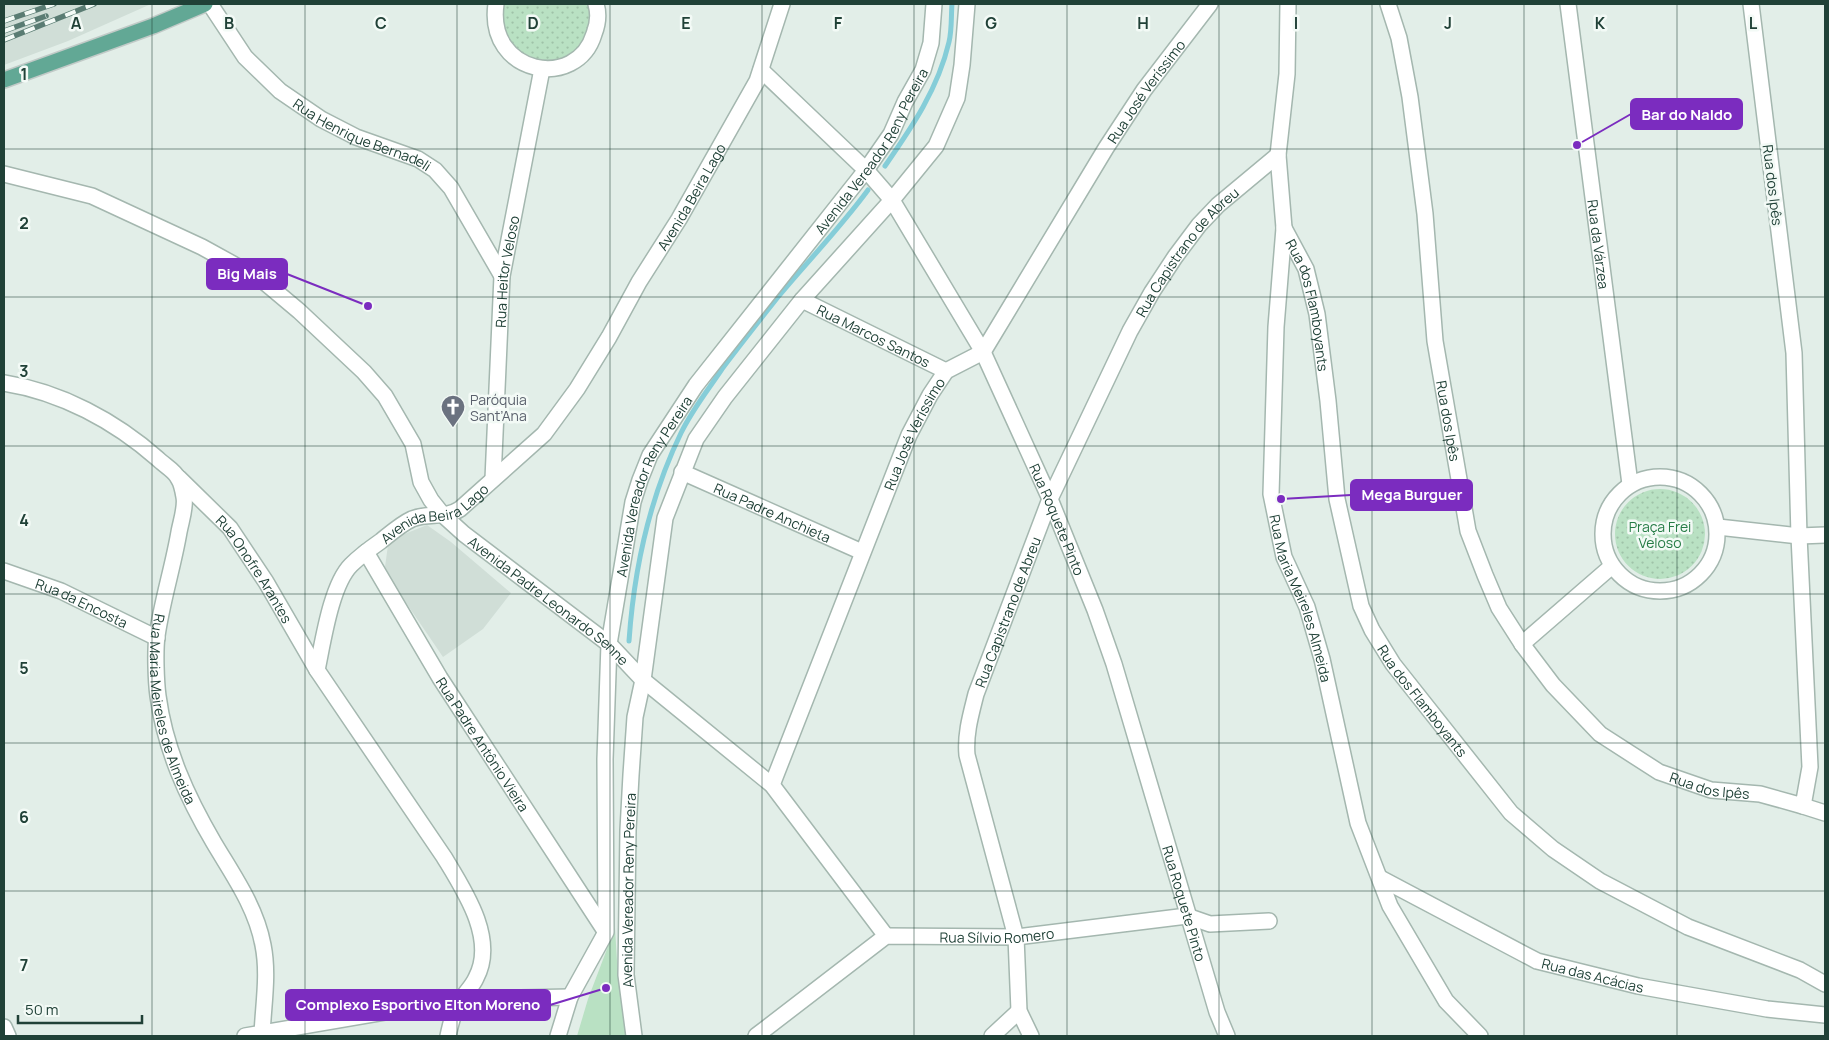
<svg xmlns="http://www.w3.org/2000/svg" width="1829" height="1040" font-family="Manrope,sans-serif">
<style>
.built{fill:#d0ded7}
.park{fill:url(#park-dots)}
.pitch{fill:#b9e1c3}
.lines{fill:none;stroke-linecap:round;stroke-linejoin:round}
.stream{stroke:#85cdd8;stroke-width:5}
.minor-casing{stroke:#a4b7af;stroke-width:18}
.major-casing{stroke:#c1cac7;stroke-width:18}
.minor{stroke:#fff;stroke-width:15}
.major{stroke:#62a895;stroke-width:15}
.rail-casing{stroke:#5a7c73;stroke-width:5.5}
.rail{stroke:#f3faf6;stroke-width:4;stroke-dasharray:11;stroke-linecap:butt}
.grid{fill:none;stroke:#204137;stroke-width:1;stroke-opacity:0.55}
.labels{text-anchor:middle;dominant-baseline:central;stroke-width:5;stroke-linejoin:round;paint-order:stroke}
.street-label{font-size:14px;fill:#204137;stroke:#f3faf6}
.worship-label{font-size:14px;fill:#5b616d;stroke:#f3faf6;text-anchor:start}
.park-label{font-size:14px;fill:#267c46;stroke:#f3faf6}
.grid-label{font-size:16px;text-anchor:middle;font-weight:bold;fill:#204137;stroke:#f3faf6;stroke-width:5;stroke-linejoin:round;paint-order:stroke}
.leader{fill:none;stroke:#7b2cbf;stroke-width:2}
.callout-dot{fill:#7b2cbf;stroke:#f3faf6;stroke-width:2}
.callout{fill:#7b2cbf;stroke:#7b2cbf;stroke-width:2}
.callout-label{font-size:15px;text-anchor:middle;font-weight:bold;fill:#fff}
</style>
<defs>
<pattern id="park-dots" width="8" height="8" patternUnits="userSpaceOnUse" patternTransform="scale(1.25)"><rect width="8" height="8" fill="#b9e1c3"/><path d="M2 2h.1M6 6h.1" fill="none" stroke="#9fc2a8" stroke-width="1.8" stroke-linecap="round"/></pattern>
</defs>
<rect width="100%" height="100%" fill="#e2eee8"/>
<path class="built" d="M4 4H151L68 41 4 65Z
M427 525 451 542 511 593 483 629 443 657 396 588 385 567 388 545 402 535Z"/>
<path class="park" d="M499 4H594L584 50 555 65 523 60 501 36Z
M1615 534a45 45 0 1 1 90 0a45 45 0 1 1-90 0Z"/>
<path class="pitch" d="M615 928 618 977 626 1036H577L588 999Z"/>
<g class="lines">
<path class="stream" d="M885 166C912 127 938 89 949 42 952 30 951 16 952 4
M629 641C634 569 649 499 681 433 692 410 708 390 722 369 740 345 759 321 778 297 808 261 840 228 868 190"/>
<defs>
<g id="minor">
<path id="s1" d="M210 4 245 57 280 91 321 119 356 137 418 159 435 170 451 188 502 276"/>
<path d="M496 4C486 75 577 91 594 34 598 24 599 14 596 4"/>
<path id="s2" d="M1288 4 1287 74 1278 155 1284 228 1276 327 1271 494 1284 557 1307 607 1322 659 1358 823 1390 906 1446 1001 1480 1036"/>
<path id="s3" d="M1388 4 1399 38 1410 97 1425 214 1435 341 1468 531 1485 575 1499 608 1522 644 1553 685 1600 734 1659 772 1711 790 1760 794 1803 806 1810 767 1799 536 1794 353 1751 4"/>
<path id="s4" d="M1568 4 1630 484"/>
<path id="s5" d="M761 70 866 170 892 200 983 352 1050 499 1095 610 1114 664 1217 1012 1227 1036"/>
<path id="s6" d="M4 174 92 196 202 247 262 280 299 311 364 372 385 396 413 444 421 482 431 500 443 515 464 534 609 644 643 680 772 785 886 936"/>
<path id="s7" d="M1284 228 1306 269 1317 314 1328 401 1337 499 1361 606 1372 630 1393 664 1511 813 1553 849 1600 881 1688 927 1800 970 1825 984"/>
<path id="s8" d="M802 300 946 371"/>
<path id="s9" d="M4 383C61 392 115 421 158 459 164 465 175 471 178 478 181 482 183 491 184 497 186 507 181 521 179 532 173 567 162 601 157 636 155 651 156 681 158 696 165 749 187 797 214 843 233 875 256 907 263 945 269 975 263 1006 262 1036"/>
<path id="s10" d="M682 472 862 552"/>
<circle cx="1660" cy="534" r="57"/>
<path id="s11" d="M179 478 230 528 266 582 317 670"/>
<path id="s12" d="M493 479 502 276 542 69"/>
<path d="M1718 527 1799 536 1825 535"/>
<path id="s13" d="M366 552 440 678 605 931"/>
<path id="s14" d="M4 571 61 591 157 638"/>
<path d="M1522 644 1612 566"/>
<path id="s15" d="M772 785 909 435 930 395 946 371 983 352 1106 148 1144 90 1210 4"/>
<path d="M1803 806 1825 813"/>
<path id="s16" d="M1380 878 1537 961 1638 986 1767 1009 1825 1015"/>
<path d="M4 1027 8 1036"/>
<path d="M245 1036 461 999 570 997"/>
<path id="s17" d="M448 1036C451 1022 454 1009 463 997 467 991 473 985 476 978 497 939 464 890 444 857L317 670C323 642 331 585 351 565 360 556 371 548 381 541 391 533 401 524 412 519 429 512 445 519 460 509L544 434 577 389 609 337 639 282 679 219 757 81 782 4"/>
<path id="s18" d="M558 1036 570 997 606 932 605 759 609 644 633 502 640 480 650 455 696 385 866 170 891 134 905 102 923 70 931 43 934 4"/>
<path id="s19" d="M634 1036 626 975 628 830 631 775 635 717 643 680 665 518 696 439 725 397 802 300 892 200 936 146 957 98 962 65 967 4"/>
<path id="s20" d="M756 1036 886 936 1016 937 1187 916 1210 924 1269 921"/>
<path d="M992 1036 1019 1011"/>
<path id="s21" d="M1031 1036 1019 1011 1016 937 967 755C965 734 971 714 976 694L1050 499 1130 331 1152 292 1175 257 1199 225 1218 205 1278 155"/>
</g>
<path id="major" d="M4 80 153 26 205 4"/>
</defs>
<use href="#minor" class="minor-casing"/>
<use href="#major" class="major-casing"/>
<use href="#minor" class="minor"/>
<use href="#major" class="major"/>
<defs>
<path id="rail" d="M4 21 54 4
M4 31 46 16
M4 40 94 4"/>
</defs>
<use href="#rail" class="rail-casing"/>
<use href="#rail" class="rail"/>
</g>
<path class="grid" d="M152 4V1036M305 4V1036M457 4V1036M610 4V1036M762 4V1036M914 4V1036M1067 4V1036M1219 4V1036M1372 4V1036M1524 4V1036M1677 4V1036M4 149H1825M4 297H1825M4 446H1825M4 594H1825M4 743H1825M4 891H1825"/>
<defs>
<symbol id="church-pin" viewBox="-11 -11 22 30"><path d="M0 17L-7.5 6A9.5 9.5 0 1 1 7.5 6Z" fill="#6b7280" stroke="#f3faf6"/><path d="M-1.2-6h2.4v3.5h3.3v2.4h-3.3V6h-2.4V-.1h-3.3v-2.4h3.3Z" fill="#fff"/></symbol>
</defs>
<g fill-rule="evenodd">
<use href="#church-pin" x="439" y="393" width="28" height="38"/>
</g>
<g class="labels">
<g class="street-label">
<text stroke="none"><textPath href="#s15" startOffset="799">Rua José Veríssimo</textPath></text>
<text stroke="none"><textPath href="#s1" startOffset="206">Rua Henrique Bernadeli</textPath></text>
<text stroke="none"><textPath href="#s18" startOffset="974">Avenida Vereador Reny Pereira</textPath></text>
<text transform="translate(1773 185) rotate(83)">Rua dos Ipês</text>
<text stroke="none"><textPath href="#s17" startOffset="1052">Avenida Beira Lago</textPath></text>
<text stroke="none"><textPath href="#s4" startOffset="242">Rua da Várzea</textPath></text>
<text stroke="none"><textPath href="#s21" startOffset="845">Rua Capistrano de Abreu</textPath></text>
<text stroke="none"><textPath href="#s12" startOffset="208">Rua Heitor Veloso</textPath></text>
<text stroke="none"><textPath href="#s7" startOffset="82">Rua dos Flamboyants</textPath></text>
<text stroke="none"><textPath href="#s8" startOffset="80">Rua Marcos Santos</textPath></text>
<text stroke="none"><textPath href="#s3" startOffset="422">Rua dos Ipês</textPath></text>
<text stroke="none"><textPath href="#s15" startOffset="379">Rua José Veríssimo</textPath></text>
<text stroke="none"><textPath href="#s18" startOffset="569">Avenida Vereador Reny Pereira</textPath></text>
<text stroke="none"><textPath href="#s10" startOffset="99">Rua Padre Anchieta</textPath></text>
<text stroke="none"><textPath href="#s17" startOffset="634">Avenida Beira Lago</textPath></text>
<text stroke="none"><textPath href="#s5" startOffset="545">Rua Roquete Pinto</textPath></text>
<text stroke="none"><textPath href="#s11" startOffset="119">Rua Onofre Arantes</textPath></text>
<text stroke="none"><textPath href="#s2" startOffset="600">Rua Maria Meireles Almeida</textPath></text>
<text stroke="none"><textPath href="#s6" startOffset="720">Avenida Padre Leonardo Senne</textPath></text>
<text stroke="none"><textPath href="#s14" startOffset="84">Rua da Encosta</textPath></text>
<text stroke="none"><textPath href="#s21" startOffset="440">Rua Capistrano de Abreu</textPath></text>
<text stroke="none"><textPath href="#s7" startOffset="502">Rua dos Flamboyants</textPath></text>
<text stroke="none"><textPath href="#s9" startOffset="439">Rua Maria Meireles de Almeida</textPath></text>
<text stroke="none"><textPath href="#s13" startOffset="225">Rua Padre Antônio Vieira</textPath></text>
<text stroke="none"><textPath href="#s3" startOffset="902">Rua dos Ipês</textPath></text>
<text stroke="none"><textPath href="#s19" startOffset="146">Avenida Vereador Reny Pereira</textPath></text>
<text stroke="none"><textPath href="#s5" startOffset="950">Rua Roquete Pinto</textPath></text>
<text stroke="none"><textPath href="#s20" startOffset="275">Rua Sílvio Romero</textPath></text>
<text stroke="none"><textPath href="#s16" startOffset="235">Rua das Acácias</textPath></text>
</g>
<g class="worship-label">
<text x="470" y="399">Paróquia<tspan x="470" dy="16">Sant’Ana</tspan></text>
</g>
<g class="park-label">
<text x="1660" y="526">Praça Frei<tspan x="1660" dy="16">Veloso</tspan></text>
</g>
</g>
<g class="grid-label">
<text x="76" y="29">A</text>
<text x="229" y="29">B</text>
<text x="381" y="29">C</text>
<text x="533" y="29">D</text>
<text x="686" y="29">E</text>
<text x="838" y="29">F</text>
<text x="991" y="29">G</text>
<text x="1143" y="29">H</text>
<text x="1296" y="29">I</text>
<text x="1448" y="29">J</text>
<text x="1600" y="29">K</text>
<text x="1753" y="29">L</text>
<text x="24" y="80">1</text>
<text x="24" y="229">2</text>
<text x="24" y="377">3</text>
<text x="24" y="526">4</text>
<text x="24" y="674">5</text>
<text x="24" y="823">6</text>
<text x="24" y="971">7</text>
</g>
<path class="leader" d="M1577 145L1631 114M368 306L287 274M1281 499L1351 495M606 988L550 1005"/>
<g class="callout-dot">
<circle cx="1577" cy="145" r="5"/>
<circle cx="368" cy="306" r="5"/>
<circle cx="1281" cy="499" r="5"/>
<circle cx="606" cy="988" r="5"/>
</g>
<g class="callout">
<rect x="1631" y="99" width="111" height="30" rx="5"/>
<rect x="207" y="259" width="80" height="30" rx="5"/>
<rect x="1351" y="480" width="121" height="30" rx="5"/>
<rect x="286" y="990" width="264" height="30" rx="5"/>
</g>
<g class="callout-label">
<text x="1687" y="120">Bar do Naldo</text>
<text x="247" y="279">Big Mais</text>
<text x="1412" y="500">Mega Burguer</text>
<text x="418" y="1010">Complexo Esportivo Elton Moreno</text>
</g>
<rect width="1829" height="1040" fill="none" stroke="#204137" stroke-width="10"/>
<path d="M18 1015v8h124v-8" fill="none" stroke="#204137" stroke-width="2.5"/>
<text x="25" y="1015" font-size="15" fill="#204137" stroke="#f3faf6" stroke-width="4" paint-order="stroke">50 m</text>
</svg>
